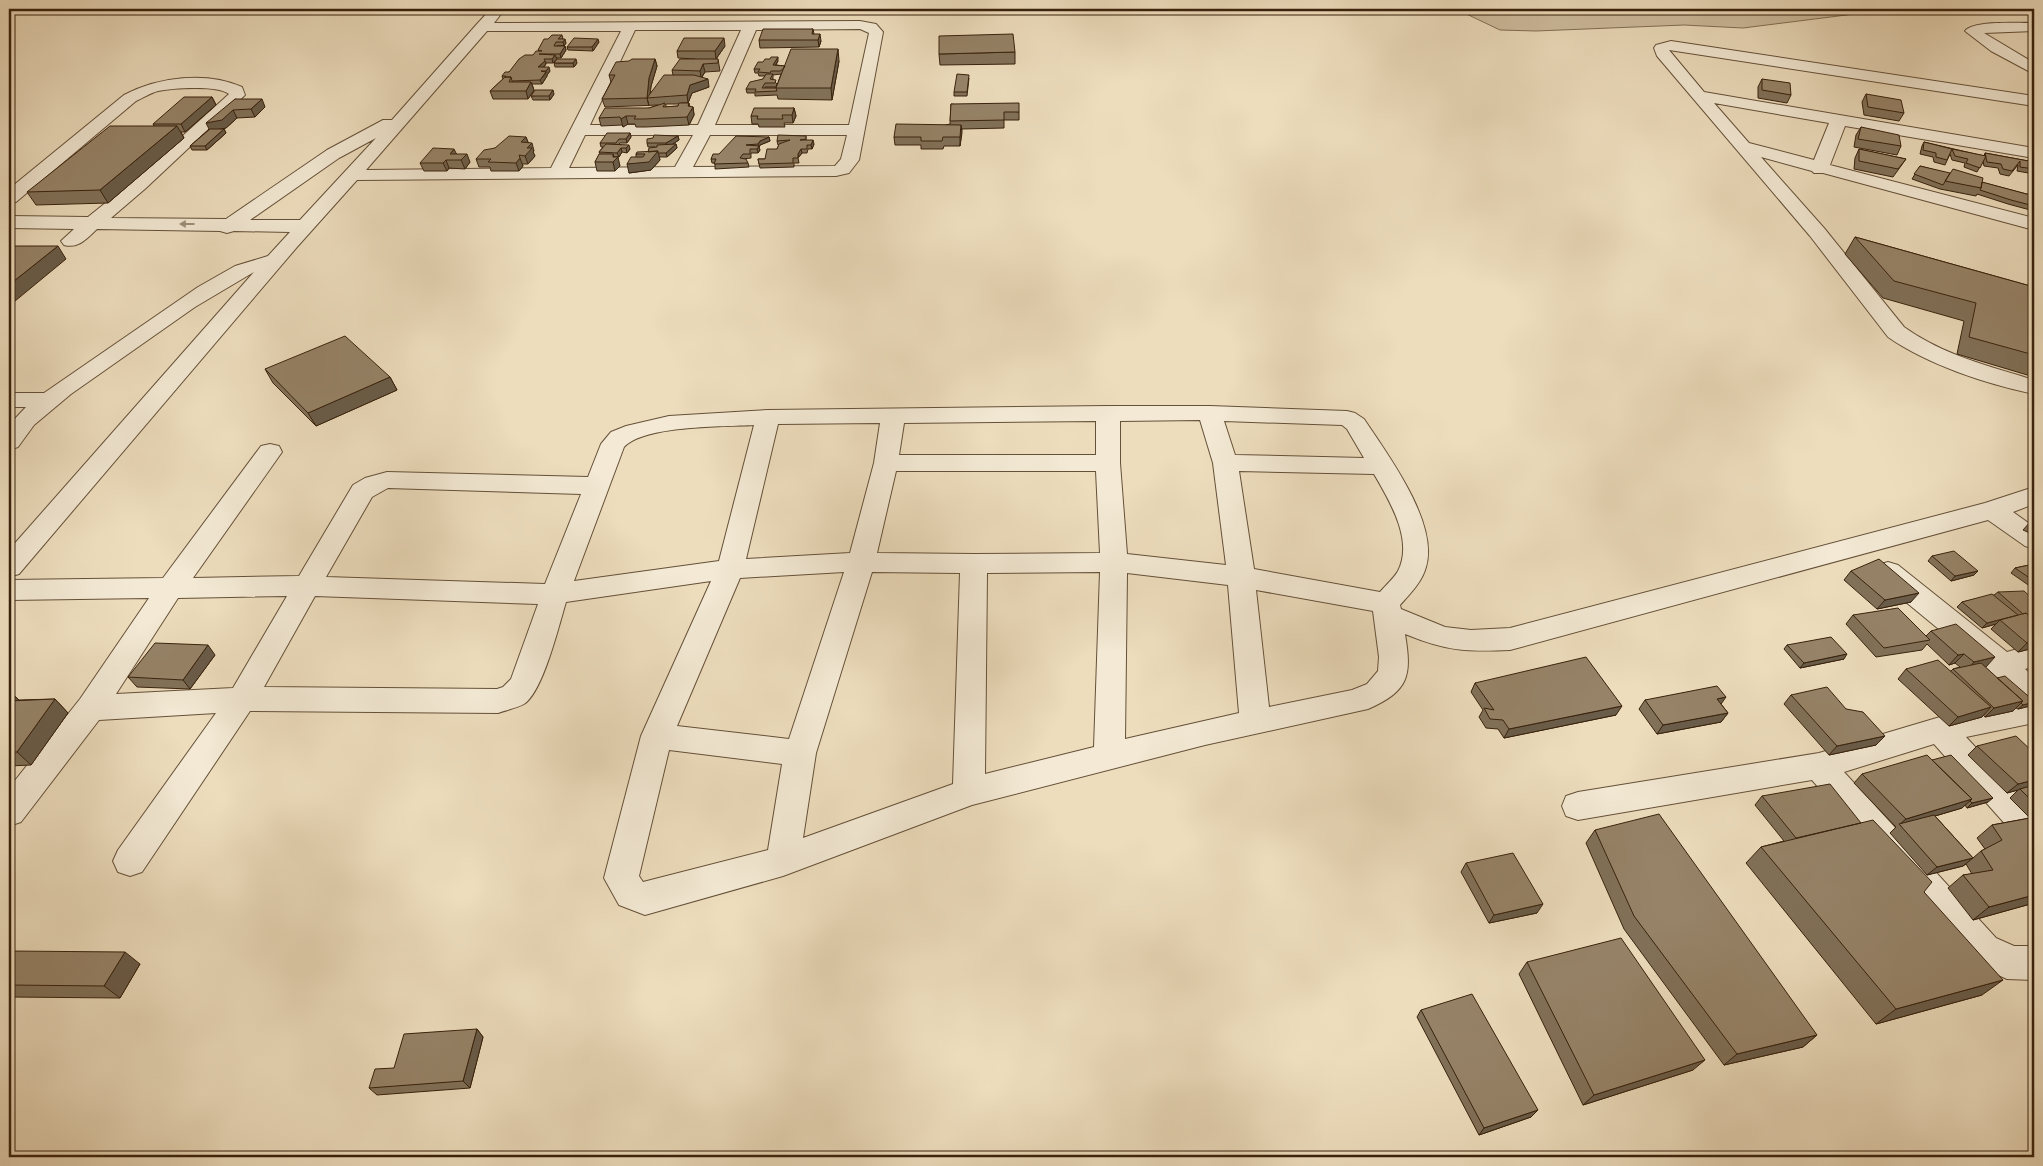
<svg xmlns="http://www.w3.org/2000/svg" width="2043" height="1166" font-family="'IM FELL Great Primer',serif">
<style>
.green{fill:#cebd9f;stroke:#836f56}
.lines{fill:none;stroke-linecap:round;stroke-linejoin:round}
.minor-casing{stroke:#655038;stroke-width:2}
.minor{fill:#f3e9d4;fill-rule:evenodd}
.wall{fill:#817159;stroke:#38210c;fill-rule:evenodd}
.shaded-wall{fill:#695c49;stroke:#38210c}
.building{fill:#968368;stroke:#38210c}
.oneway{fill:#9f8f7a}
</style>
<rect width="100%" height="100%" fill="#edddbd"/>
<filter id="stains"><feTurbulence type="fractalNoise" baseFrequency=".004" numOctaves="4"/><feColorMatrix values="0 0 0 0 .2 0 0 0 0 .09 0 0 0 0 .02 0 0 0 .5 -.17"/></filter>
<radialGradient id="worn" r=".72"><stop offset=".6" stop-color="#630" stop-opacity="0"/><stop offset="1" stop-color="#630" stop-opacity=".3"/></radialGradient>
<path class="green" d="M1469 9H1894L1743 28 1684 25 1536 31 1500 30 1458 10Z"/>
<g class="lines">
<defs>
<path id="minor" d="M494 10 501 14 494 23 860 21 876 24 883 32 859 160 849 173 836 176 357 180 297 247 19 574 9 577V550L254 272 195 307 71 394 34 425 18 447 9 450V425L26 407H9V393H44L198 287 235 266 268 256 290 232 234 231 227 233 220 231 97 229C87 238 79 249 64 245L61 241 74 229 9 228V216L88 217 134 180 229 94C218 85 172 88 158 91 150 93 143 98 136 101L16 202 9 203V189L124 95C158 77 206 71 242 87L245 95 146 188 111 218 226 219 327 150 383 120H392L477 24 489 11ZM860 29 869 33 849 125H715L756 30ZM635 30H741L698 125H590ZM487 31H621L551 168 366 170ZM585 135H693L675 167 569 168ZM710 135H847L841 159 835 166 693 167ZM376 138 300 220H250L339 158Z
M2034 23V31L1984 33 2034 63V74L1991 51 1965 31C1973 20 2020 23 2034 23Z
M1671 41 2034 96V106L1669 50 1704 92 2034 148V158L1845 126 1830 165 2034 218V230L1823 173H1814L1812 171 1761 157 1824 228 1904 327C1943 355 1989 366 2034 380V394C1987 384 1928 365 1888 337L1810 236 1657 56 1654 48 1656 45ZM1714 103 1829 123 1814 160 1749 143Z
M1108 406H1210L1347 411 1355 413 1364 419C1388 455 1439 523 1426 567 1422 582 1410 594 1400 605L1401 609 1445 627 1471 630 1510 628 1985 503 2034 487V504L2013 512 2034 527V549L2025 546 1988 520 1510 650C1465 652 1447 651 1405 634 1412 676 1409 691 1368 709L1205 745 972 805 783 876 645 915 619 905 604 878 641 736 711 581 566 602C559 625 543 692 524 704 517 708 506 710 498 713L250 711 142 872 130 876 118 872 113 861 118 850 216 713 99 720 21 822 9 826V788L80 699 149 598 9 600V580L163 578 261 446 270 444 279 446 282 452 193 578 299 576 353 485 365 478 387 472 588 477 601 444 611 432 626 426 669 416 768 410ZM1200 420 1213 463 1226 565 1127 554 1120 463V421ZM1096 421V455H899L904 423ZM1224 421 1342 425 1347 429 1364 458 1235 455ZM880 423 874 463 850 553 746 559 778 424ZM754 425 719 561 574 581 624 447C645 425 723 427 754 425ZM896 471H1096L1100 553 974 554 877 553ZM1239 471 1374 474C1389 500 1414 540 1398 571 1394 578 1386 585 1380 592L1254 569ZM388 488 581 494 545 584 326 577 372 497ZM844 572 789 739 677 726 740 578ZM872 572 960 573 953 784 803 838 816 753ZM1100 572 1094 747 985 774 987 573ZM1127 573 1228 585 1239 713 1125 739ZM1256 590 1373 611 1379 657 1378 671 1367 684 1352 690 1269 707ZM287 596 233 688 116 694 178 598ZM315 596 538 604 511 679 503 687 497 689 264 687ZM669 750 782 764 768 850 643 882 639 876Z
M1888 562 1898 565 2007 652 2034 644V666L2025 669 2034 677V723L1966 737 2034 810V848L2022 843 1934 744 1844 772 1996 938 2014 946H2034V980L2007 979 1970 962 1812 780 1578 820 1566 816 1562 806 1566 796 1578 792 1819 753 1940 717 2021 701 1992 673 1878 579 1874 572 1878 565Z"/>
</defs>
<use href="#minor" class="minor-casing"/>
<use href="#minor" class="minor"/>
</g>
<path class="wall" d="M813 29 814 34 821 41 819 47 760 48 759 40Z
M562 35 563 39 566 43 564 46H557H565L566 50 561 58H556L557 59 553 63H546V64L544 67 550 71 547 75V76L542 84H532L534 90 528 99H493L490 91 503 79 502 76 509 72 539 51 538 50 548 39Z
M599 42 593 51 568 50 567 47Z
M725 46 716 59H718L720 71 705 72 702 77 709 87 692 93 688 103H681L690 107H693L694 115 689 125 646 127H636L635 124H628L623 127 622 125 601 126 599 118 649 108 658 105 605 107 602 99 611 82 609 75 655 59 657 66 651 86 650 93 673 75 672 70 695 59 678 58 677 51ZM666 104H679L678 106 666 107Z
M1015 52V64L940 65 939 54Z
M778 61 776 65 785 66 839 61 832 100 778 99 777 95 755 96V93H747L746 89 763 79 765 76H759L758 73H755L754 69ZM781 74 776 88H765V87H776L777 84 773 80V75Z
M554 63H577L574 67H555Z
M969 78 967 96H954V92Z
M1762 79 1791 95 1787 103 1758 98V87Z
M554 94 550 100H533L531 96Z
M1866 94 1904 113 1899 121 1864 115 1862 102Z
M212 97 216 105 185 132H181L184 138 108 203 36 205 27 192 154 126 153 124Z
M235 99 265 107 255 117 237 118 226 128 221 129H224L226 133 207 150H192L190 146 209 129Z
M951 104 1019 112V120H1004V128L962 129 960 146H944L943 149H921V145H895L894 137 950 124Z
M794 108 796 116 793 123H784L785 127H759L758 124H752L751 116Z
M1861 127 1901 146 1897 155 1854 147 1856 135Z
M630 133 631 137 627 143H620L619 144 630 149 627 153 622 152 619 157H614L620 166 615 171H597L595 162 600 154 599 152 603 147H601L600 143Z
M678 136 679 140 672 144H676L677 148 667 157H659L660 160 651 170 629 173 636 157V154L648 152 655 147H648L647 143Z
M806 136V140L814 144 812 149H808L807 153H802L798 158 799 163H794V167L760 168 758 159H765L777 149 779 145H778L777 141Z
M526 137 528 142 534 151 533 152 535 156 528 164H522L523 166 519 171H491L490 167H479L476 159 495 148Z
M769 137 770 141 760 145 759 148 760 150 758 153H751V158L743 159 748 163 749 167 715 169V163H712L711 159Z
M1924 142 1984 156 1985 153 2034 162V174L2017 171 2018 165 2009 176 2000 174 1998 168 1984 166 1983 161 1977 172 1964 167 1965 163 1952 160 1950 154 1945 165 1934 162 1933 157 1920 154 1922 146Z
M1859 149 1906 159 1893 177 1854 169 1855 158Z
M456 154 470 162 465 169 449 168 447 171H424L420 163Z
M1920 166 2034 196V211L2008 204 1977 194 1976 196 1940 189 1912 179Z
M1855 237 2034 287V377L1957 354 1964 321 1883 298 1845 254Z
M265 369 390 377 397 390 316 426 273 383Z
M2034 520V535L2023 530 2031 521Z
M1932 556 1978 571 1974 575 1951 581 1928 561Z
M2034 564V589L2011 573 2015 568Z
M1851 571 1911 602 1877 609 1844 580Z
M1998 592 2034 600V648L2018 652 1991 629 1996 624 1982 628 1957 607 1962 602 1994 595Z
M1853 615 1926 636 1931 631 1985 667 1997 678 2034 701V702L2030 706 2018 709 2016 708 2013 711 1985 717 1983 715 1982 717 1949 726 1898 679 1906 669 1951 671 1953 669 1960 667 1955 663 1949 665 1927 644 1922 650 1876 657 1846 624Z
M1787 645 1844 659 1800 668 1784 649Z
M215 655 190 689 137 687 128 677Z
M1475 683 1616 715 1504 738 1498 729 1486 728 1479 717 1483 710 1471 692Z
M9 691 19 700 55 699 68 713 31 765 9 766Z
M1791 695 1846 709 1885 736 1876 745 1829 755 1784 704Z
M1645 700 1721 704 1728 713 1721 722 1657 734 1639 709Z
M2034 736V747L2028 742Z
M1977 746 2034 753V903L1973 920 1948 888 1963 875 1972 874 1966 864 1963 866 1927 875 1890 833 1896 827 1854 783 1862 774 1932 760 1988 802 1967 808 1965 805 1962 808 1935 816 1973 858 1981 851 1985 849 1977 838 1992 825 2030 818 2010 798 2018 790 2007 793 1968 755Z
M1762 796 1861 823 1924 892 1982 995 1876 1024 1746 863 1761 847 1784 841 1755 805Z
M1595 830 1817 1035 1803 1047 1724 1065 1624 929 1586 843Z
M1466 863 1537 913 1489 923 1461 872Z
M9 951 140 964 120 998 9 997Z
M1527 962 1693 1070 1583 1105 1519 974Z
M1421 1010 1531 1117 1479 1135 1417 1017Z
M477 1029 483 1037 470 1088 377 1095 369 1088 394 1068Z"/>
<path class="shaded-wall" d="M820 34 821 41 819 47 818 40Z
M724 38 725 46 716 59 715 51Z
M565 39 566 43 564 46 563 42Z
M598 39 599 42 593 51 592 47Z
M565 46 566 50 561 58 560 54Z
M838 49 839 61 832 100 831 88Z
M555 55 557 59 553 63 552 59Z
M778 57V61L773 69V65Z
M576 59 577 63 574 67 573 63Z
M655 59 657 66 651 86 650 97 647 98 649 106 647 98 649 78Z
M545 61 546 64 540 71 538 67Z
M703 64 705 72 701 78 700 71Z
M549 67 550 71 547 75V76L542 84 540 80 546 73V71Z
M708 79 709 87 692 93 688 103 687 95 690 85Z
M531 82 534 90 528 99 526 91Z
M553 90 554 94 550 100 549 96Z
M212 97 216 105 185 132 181 124Z
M262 99 265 107 255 117 251 109Z
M689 103 691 111 693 107 694 115 689 125 687 117 688 106Z
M794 108 796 116 793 123 792 115Z
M233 110 237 118 226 128 210 131 206 123Z
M626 116 628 124 623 127 621 119Z
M961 125 962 133 960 146V137Z
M177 126 184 138 108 203 100 190Z
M224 129 226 133 207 150 205 146Z
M630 133 631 137 627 143 626 139Z
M678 136 679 140 667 148 666 143Z
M526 137 529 145 521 142Z
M769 137 770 141 760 145 759 148 760 150 758 153 757 149 759 146 758 144 760 141Z
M813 140 814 144 812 149 811 145Z
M532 143 534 151 533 152 535 156 528 164 525 156 527 148Z
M676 144 677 148 667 157 666 153Z
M629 145 630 149 627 153 626 148Z
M621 148 622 152 619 157 617 153Z
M454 149 458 157 450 154Z
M801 149 802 153 798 158V154Z
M658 151 660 160 651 170 629 173 627 164Z
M467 154 470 162 465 169 461 160Z
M613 154 615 160 618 157 620 166 615 171 613 162Z
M520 158 523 166 519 171 516 163Z
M446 160 449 168 447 171 443 163Z
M58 246 66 259 9 306V285Z
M390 377 397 390 316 426 308 413Z
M1978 571 1974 575 1951 581 1955 576Z
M1919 593 1911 602 1877 609 1885 600Z
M2018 615 2000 620 1996 624 1982 628 1987 623Z
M2034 641V648L2018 652 2027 643Z
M208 645 215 655 190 689 183 680Z
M1847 654 1844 659 1800 668 1804 663Z
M1964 654 1955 663 1949 665 1958 655Z
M1995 657 1986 667 1965 672 1974 662Z
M9 691 21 702 9 711Z
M1726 697 1719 707 1717 699Z
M55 699 68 713 31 765 17 752Z
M2023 701 2013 711 1985 717 1994 708Z
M2034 702 2030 706 2018 709 2023 705Z
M1622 706 1616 715 1504 738 1509 729Z
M1991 707 1982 717 1949 726 1958 717Z
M1728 713 1721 722 1657 734 1663 725Z
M1885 736 1876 745 1829 755 1837 746Z
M2034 780V786L2020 789 2018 790 2007 793 2018 784Z
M1993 798 1988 802 1967 808 1972 803Z
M1972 799 1962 808 1901 826 1900 824 1906 819Z
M1973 858 1963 866 1927 875 1937 867Z
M2034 895V903L1973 920 1989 907Z
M1543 904 1537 913 1489 923 1494 915Z
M125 952 140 964 120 998 104 986Z
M2003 980 1982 995 1876 1024 1896 1009Z
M477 1029 483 1037 470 1088 463 1081Z
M1817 1035 1803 1047 1724 1065 1737 1054Z
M1705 1060 1693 1070 1583 1105 1594 1095Z
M1538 1110 1531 1117 1479 1135 1484 1128Z"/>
<path class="building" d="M763 29H813L812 34H820L818 40H759Z
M1013 34 1015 52 939 54V36Z
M552 35H562L558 39H565L563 42H556L554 46H565L560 54H539L555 55 552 59H544L545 61 538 67H549L546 71H541L546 72 540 80 512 81 511 77H505L506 76H502L505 72H509L519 59 525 55H533L536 51H542L538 50 544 39H548Z
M574 38 598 39 592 47H567Z
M684 38H724L715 51H677Z
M791 49H838L831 88H776Z
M771 57H778L773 65 785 66 784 68 780 71H771L770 73 758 72 760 69H754L758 62H763L765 59H770Z
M557 59H576L573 63H554Z
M632 59H655L649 78 647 98 602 99 615 75H609L616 62 629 61Z
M680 59H718V63L703 64 700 71 672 70Z
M766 74H773L770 79 776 80 775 83H765L762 88H776L777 91 755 92 756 89H746L750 82 763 79Z
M957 74 969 75 967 92H954Z
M664 75H694L708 79 690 85 687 95 647 98Z
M505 77H511L509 82H531L526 91H490Z
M1762 79 1790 83 1791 95 1762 90Z
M535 90H553L549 96H531Z
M1866 94 1901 100 1904 113 1868 107Z
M184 97H212L181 124H153Z
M235 99H262L251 109 233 110 222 120 206 123Z
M665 103 663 107 678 106 679 103H689L688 106 693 107 687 117 644 119H634L636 116H626L621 119 620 117 599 118 605 108H649Z
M1019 103V112H1004V120L950 121 951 104Z
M754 108H794L792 115H782L783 119H757L758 116H751Z
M896 124 961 125 960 137H943L942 141H921V137H894Z
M110 126H177L100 190 27 192Z
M1861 127 1899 135 1901 146 1858 139Z
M210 129H224L205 146H190Z
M607 133H630L626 139H619L616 143H600Z
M654 135 678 136 666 143H647V139L653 138Z
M778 135 806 136V139L800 140H813L811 145H807V149H801L798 154V158H793V163L759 164 758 159H765L767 149H777L779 144 790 140 777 141Z
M509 136 526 137 521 142 532 143 527 148H532L525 156 519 155 520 158 516 163 488 162 491 159H476L484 150 495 148Z
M736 136 769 137 760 141 758 144 746 145 759 146 757 149H750V154H743L740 158 746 159 748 163 714 164 716 159H711L713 154H719Z
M1924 142 1952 149 1947 160 1936 157V153L1923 150Z
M606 144 629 145 626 148H621L617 153 599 152Z
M676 144 666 153H658V151L648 152 649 148 657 147V145Z
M433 148 454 149 450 154H467L461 160H446L443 163H420Z
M1859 149 1906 159 1898 169 1859 161Z
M1952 149 1986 156 1980 168 1966 163 1968 159 1955 156Z
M658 151 649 162 627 164 631 157H643L645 154H636L637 152Z
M1985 153 2034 162V169L2020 167V161L2012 171 2003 169 2001 164 1987 162Z
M599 154H613V157H618L613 162H595Z
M1920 166 1950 173 1943 185 1914 174Z
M1953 169 1983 178 1981 188 1945 181Z
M1982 182 2034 196V206L2011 200 1980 190 1981 188Z
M1855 237 2034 287V355L1969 337 1976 303 1894 281Z
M9 246H58L9 285Z
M345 336 390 377 308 413 265 369Z
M1954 551 1978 571 1955 576 1932 556Z
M1879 559 1919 593 1885 600 1851 571Z
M2034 564V581L2015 568Z
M2024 591 2034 600V617H2031L2026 613 2023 614 1998 592Z
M1992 594 2018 615 1987 623 1962 602Z
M1898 608 1930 640 1884 648 1853 615Z
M2026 613 2031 618 2034 617V641L2027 643 2000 620Z
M1956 624 1995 657 1974 662 1964 654 1958 655 1931 631Z
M1831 637 1847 654 1804 663 1787 645Z
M155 643 208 645 183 680 128 677Z
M1586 657 1622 706 1509 729 1503 720 1490 719 1484 708 1494 710 1475 683Z
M1938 660 1991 707 1958 717 1906 669Z
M1981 663 2023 701 1994 708 1953 669Z
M2005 676 2034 701V702L2023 705 2021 703 2023 701 1997 678Z
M1717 686 1726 697 1717 699 1728 713 1663 725 1645 700Z
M1827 687 1846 709 1863 712 1885 736 1837 746 1791 695Z
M55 699 17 752H9V701Z
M2016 736 2034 753V780L2018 784 1977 746Z
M1927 755 1972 799 1906 819 1862 774Z
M1951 755 1993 798 1972 803 1970 801 1972 799 1932 760Z
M1830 784 1861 823 1796 838 1762 796Z
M2034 785V803L2020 789Z
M1659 814 1817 1035 1737 1054 1634 916 1595 830Z
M1934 815 1973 858 1937 867 1899 824Z
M2030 818 2034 822V895L1989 907 1963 875 1993 870 1981 851 2002 840 1992 825Z
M1873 820 1932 882 1924 892 2003 980 1896 1009 1761 847Z
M1513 853 1543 904 1494 915 1466 863Z
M1621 938 1705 1060 1594 1095 1527 962Z
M9 951 125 952 104 986 9 985Z
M1472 994 1538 1110 1484 1128 1421 1010Z
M477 1029 463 1081 369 1088 375 1069 394 1068 404 1034Z"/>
<defs><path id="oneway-solid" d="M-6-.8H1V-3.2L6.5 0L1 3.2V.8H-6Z" transform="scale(1.25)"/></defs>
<use class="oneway" href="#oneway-solid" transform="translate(187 224) rotate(-180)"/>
<rect width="2043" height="1166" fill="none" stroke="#edddbd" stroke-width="30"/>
<rect x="10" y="10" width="2023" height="1146" fill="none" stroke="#38210c" stroke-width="2.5"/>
<rect x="15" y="15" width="2013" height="1136" fill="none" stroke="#38210c"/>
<rect width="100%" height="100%" filter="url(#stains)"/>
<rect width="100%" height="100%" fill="url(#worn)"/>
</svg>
